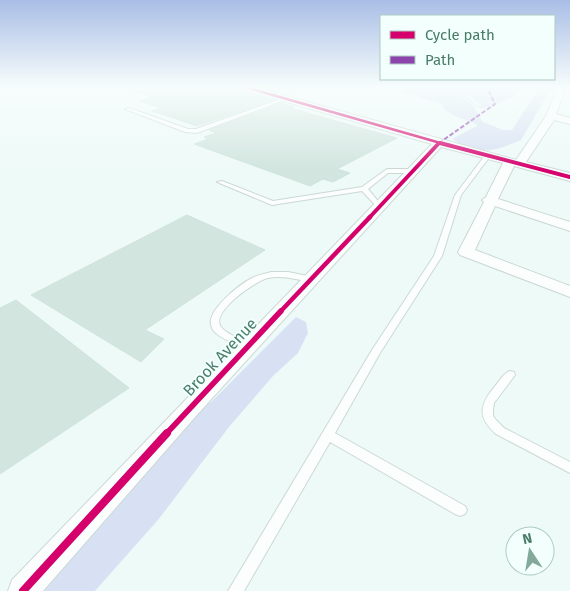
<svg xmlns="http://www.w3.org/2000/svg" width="570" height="591" font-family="'Fira Sans',sans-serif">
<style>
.green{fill:#d8e1f3}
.building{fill:#d2e5df;stroke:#cfe4dd}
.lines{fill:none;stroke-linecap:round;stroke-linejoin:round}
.lane-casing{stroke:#cbd8d4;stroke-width:2}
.street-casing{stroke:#cbd8d4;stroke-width:2}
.lane{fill:#fcfefe;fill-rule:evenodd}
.street{fill:#fcfefe;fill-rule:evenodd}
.quiet{stroke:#8e44ad;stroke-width:2;stroke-dasharray:4.5 2;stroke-linecap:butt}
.cycleway-far4-casing{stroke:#f2fffd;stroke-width:4.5}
.cycleway-far3-casing{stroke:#f2fffd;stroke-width:6}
.cycleway-far2-casing{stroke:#f2fffd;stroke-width:8}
.cycleway-far1-casing{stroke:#f2fffd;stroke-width:9}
.cycleway-casing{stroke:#f2fffd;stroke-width:11}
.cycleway-far4{stroke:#d6006c;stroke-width:2.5}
.cycleway-far3{stroke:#d6006c;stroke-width:4}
.cycleway-far2{stroke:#d6006c;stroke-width:4.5}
.cycleway-far1{stroke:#d6006c;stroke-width:5.5}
.cycleway{stroke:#d6006c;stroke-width:8}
.labels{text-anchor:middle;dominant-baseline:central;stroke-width:4;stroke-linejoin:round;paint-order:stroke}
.street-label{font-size:16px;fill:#497d68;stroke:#f2fffd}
</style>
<rect width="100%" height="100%" fill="#eefaf8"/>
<path class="green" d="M399 87H448L472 104 483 122 503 130H512L540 87H552L521 140C493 152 480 156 452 139L477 126 476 124C466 119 444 115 441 103L401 92 405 89Z
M450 87H456L478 106 481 105 458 87H522C516 99 494 105 481 109Z
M296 317 306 322 308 333 298 353 273 376 229 427 158 520 95 591H37L190 418 211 402Z"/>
<path class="building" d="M128 87H228L273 100 197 126 152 111 161 108 140 101 152 97 128 90Z
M282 103 294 107 290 108 397 138 337 169 350 173 333 182 323 179 310 186 194 144 208 139 204 137 216 133 209 130Z
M187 215 265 250 145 330 164 339 141 362 31 295Z
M16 300 129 388 0 474V308Z"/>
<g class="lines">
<defs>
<path id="lane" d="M267 87C273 87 278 89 285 89 290 90 296 87 302 87L276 96 274 94 282 91Z
M286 97 290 98 197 133 185 132 125 109 129 108 188 129H196Z
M486 154 491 155 461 195 442 256 380 353 335 433 465 506 467 510 465 514 460 516 455 514 330 442 244 591H228L372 350 434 256 455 195Z
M387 169H413L416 171 413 173H388L368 189 382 206 379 208 377 207 362 191 272 205 217 182 222 181 273 201 362 187Z
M271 272H288L313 277 314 279 310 282C296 279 282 275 268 278 255 281 210 312 221 327 228 336 243 339 252 343L254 345 252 347C245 349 237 344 231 342 223 338 213 334 211 325 207 310 240 284 252 278 258 275 264 274 271 272Z
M510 371 514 372 515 375 494 403 493 410V416L496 420 504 428 570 462V473L496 434C476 416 480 404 496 385 500 380 504 373 510 371Z"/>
<path id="street" d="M241 87H254L516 160 546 116 558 87H566L556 114 570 118V124L554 120 526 162 570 173V181L514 166 498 199 570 222V231L495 206 475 250 570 286V297L460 255 458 252 484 202 482 200 486 197 503 163 441 147 196 416 43 591H8L12 580 432 144 242 89Z"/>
</defs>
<use href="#lane" class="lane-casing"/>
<use href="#street" class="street-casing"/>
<use href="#lane" class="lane"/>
<use href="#street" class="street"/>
<path class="quiet" d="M439 143 495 104 487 87"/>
<defs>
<path id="cycleway-far4" d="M245 87 444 144
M438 144 439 143"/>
<path id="cycleway-far3" d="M440 143 570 177
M369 218 439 143"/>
<path id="cycleway-far2" d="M280 312 370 217"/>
<path id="cycleway-far1" d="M166 434 281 311"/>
<path id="cycleway" d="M23 591 167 433"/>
</defs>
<use href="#cycleway-far4" class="cycleway-far4-casing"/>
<use href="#cycleway-far3" class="cycleway-far3-casing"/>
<use href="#cycleway-far2" class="cycleway-far2-casing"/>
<use href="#cycleway-far1" class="cycleway-far1-casing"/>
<use href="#cycleway" class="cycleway-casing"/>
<use href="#cycleway-far4" class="cycleway-far4"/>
<use href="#cycleway-far3" class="cycleway-far3"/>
<use href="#cycleway-far2" class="cycleway-far2"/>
<use href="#cycleway-far1" class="cycleway-far1"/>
<use href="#cycleway" class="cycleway"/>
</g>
<linearGradient id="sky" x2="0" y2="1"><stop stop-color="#a9bee6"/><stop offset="0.51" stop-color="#f7fdfc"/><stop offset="1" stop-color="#f7fdfc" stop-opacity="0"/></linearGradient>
<rect width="570" height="170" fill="url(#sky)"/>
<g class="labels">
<g class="street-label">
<text transform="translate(220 357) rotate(-47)">Brook Avenue</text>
</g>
</g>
<rect x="380" y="15" width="175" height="65" fill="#f2fffd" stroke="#aecbc1"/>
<rect x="390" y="31" width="25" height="8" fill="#d6006c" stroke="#aecbc1"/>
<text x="425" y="40" font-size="15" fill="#497d68">Cycle path</text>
<rect x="390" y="56" width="25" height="8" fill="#8e44ad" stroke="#aecbc1"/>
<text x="425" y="65" font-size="15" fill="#497d68">Path</text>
<g transform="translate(530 551) rotate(348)"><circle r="24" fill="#f2fffd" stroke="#aecbc1"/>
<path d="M0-4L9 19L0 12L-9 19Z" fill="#83a99a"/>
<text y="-8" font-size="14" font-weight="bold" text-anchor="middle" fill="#497d68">N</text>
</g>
</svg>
